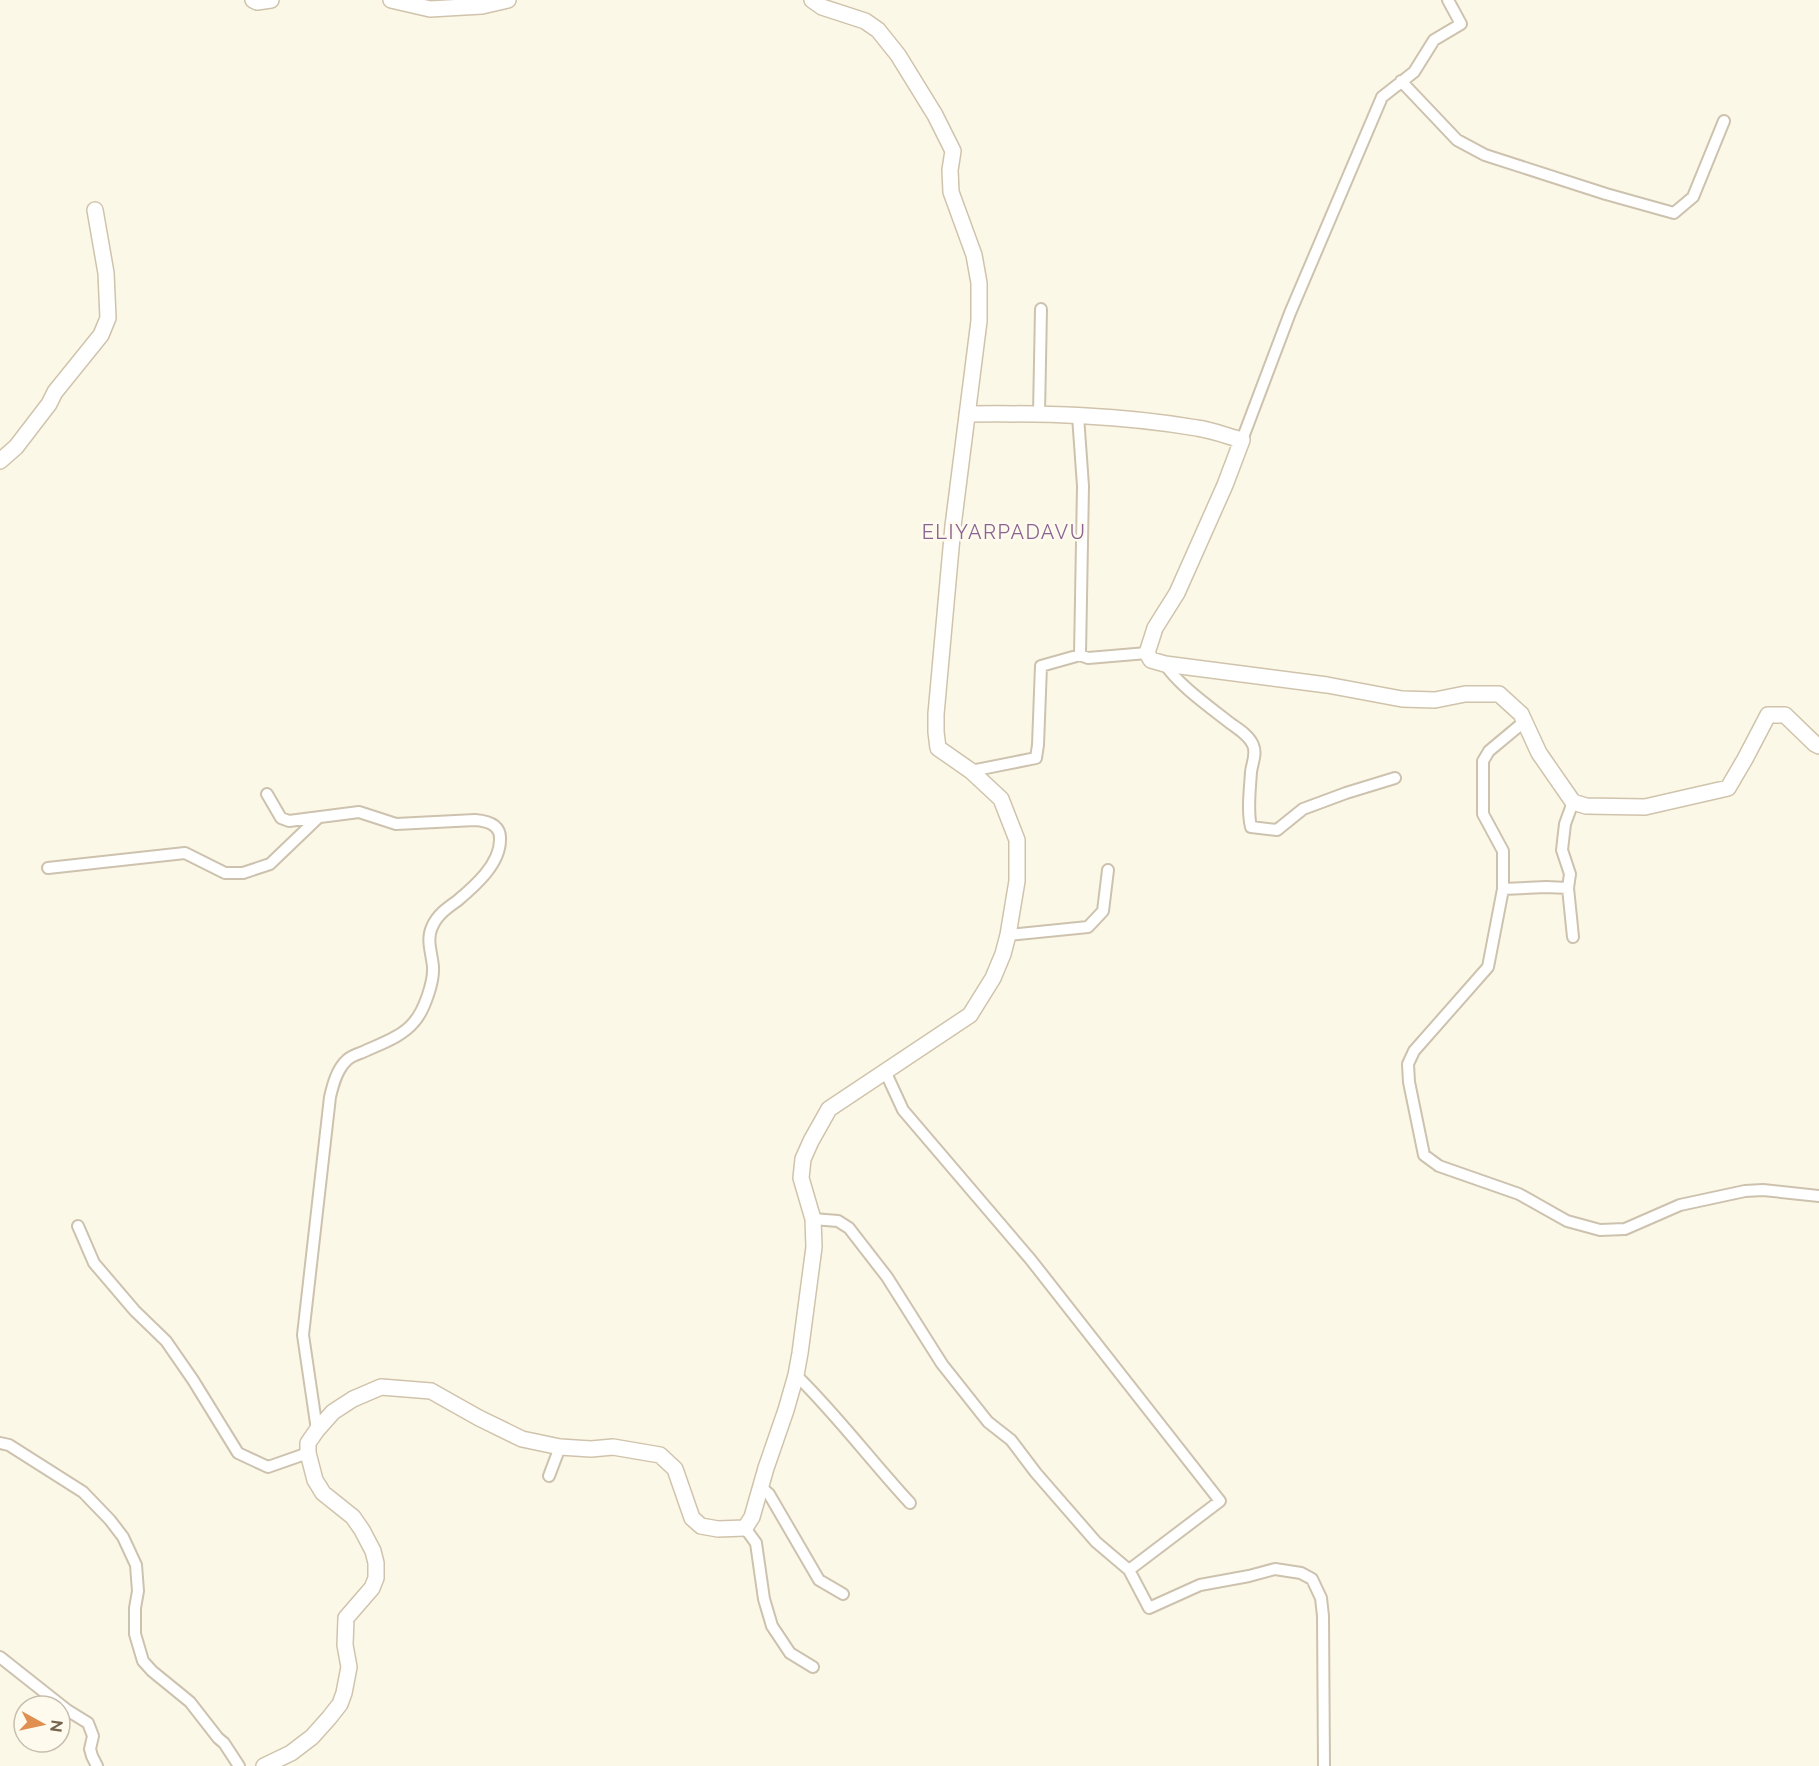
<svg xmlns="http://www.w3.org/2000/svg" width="1819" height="1766" font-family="Raleway,sans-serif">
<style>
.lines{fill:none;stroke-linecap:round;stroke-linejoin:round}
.street-casing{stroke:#cdc2ae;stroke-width:14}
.secondary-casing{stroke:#d0c3ab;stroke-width:18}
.street{stroke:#fff;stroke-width:10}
.secondary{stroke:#fff;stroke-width:15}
.labels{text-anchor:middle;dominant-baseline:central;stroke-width:5;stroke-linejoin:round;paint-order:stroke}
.quarter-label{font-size:20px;letter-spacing:1.5px;fill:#8b6491;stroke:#fefbee}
</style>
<rect width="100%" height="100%" fill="#fcf8e8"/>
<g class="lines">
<defs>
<path id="street" d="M1401 81 1457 140 1485 155 1606 194 1674 213 1693 197 1724 121
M1039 414 1041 309
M1078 416 1083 486 1080 655
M1242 440 1290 313 1382 97 1414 72 1434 40 1461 24 1448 0
M1165 664C1177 684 1211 708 1230 723 1238 729 1249 735 1253 745 1257 754 1252 763 1251 772 1250 789 1247 811 1251 827L1277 830 1303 809 1346 793 1395 778
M1525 721 1489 751 1483 761V814L1503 851V889L1488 967 1414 1051 1408 1064 1409 1082 1424 1155 1439 1166 1519 1194 1567 1221 1600 1230 1625 1229 1680 1205 1745 1191 1763 1190 1819 1196
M971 771 1036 758 1038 745 1041 666 1080 655 1088 658 1147 653
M267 794 281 818 289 821 359 812 396 824 475 820C488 821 501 825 500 840 500 864 475 886 457 901 447 908 437 915 432 927 426 940 432 954 433 967 434 982 424 1011 414 1022 402 1037 380 1044 363 1052 358 1054 351 1056 347 1060 337 1069 333 1084 330 1097L303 1335 317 1430
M48 868 185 853 225 873H243L270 864 318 818
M1503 889 1546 887 1568 888
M1008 935 1088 927 1103 911 1108 870
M1573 937 1568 888 1570 874 1562 850 1565 824 1573 802
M885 1071 903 1110 1031 1260 1220 1501 1129 1570 1149 1608 1200 1585 1249 1576 1275 1569 1301 1573 1312 1579 1321 1598 1323 1616 1324 1766
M813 1219 838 1221 849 1228 887 1277 942 1364 988 1422 1011 1440 1036 1473 1096 1542 1129 1570
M78 1226 94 1263 135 1311 166 1341 193 1380 238 1453 268 1467 308 1453
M796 1375C837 1415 871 1461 910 1503
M0 1443 9 1445 83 1492 110 1520 123 1537 136 1565 138 1591 135 1608V1634L143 1661 152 1671 190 1702 218 1738 224 1743 239 1766
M549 1476 560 1447
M761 1487 769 1494 819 1580 843 1594
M745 1528 756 1543 764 1599 772 1626 790 1653 813 1667
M0 1657 67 1710 88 1723 93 1736 90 1749 92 1756 97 1766"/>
<path id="secondary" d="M253 0 257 2 271 0
M391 0 430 9 482 6 508 0
M967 414C1044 413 1121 415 1197 428 1212 430 1227 436 1242 440L1225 485 1177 593 1155 628 1147 653 1151 660 1165 664 1327 685 1402 699 1435 700 1465 694H1499L1521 714 1539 753 1573 802 1586 806 1645 807 1728 788 1745 759 1768 715H1785L1815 744 1819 746
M0 461 16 447 49 404 55 392 101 335 108 318 106 273 95 210
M264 1766 291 1753 312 1737 329 1718 340 1704 344 1693 349 1667 345 1645 346 1618 372 1588 376 1578V1563L373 1551 362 1530 353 1517 323 1493 315 1480 308 1453V1443L317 1430 333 1412 353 1399 381 1387 431 1391 479 1418 522 1439 560 1447 591 1449 613 1447 660 1455 675 1469 692 1518 701 1526 718 1529 745 1528 752 1517 766 1468 786 1410 796 1375 800 1353 814 1247 813 1219 801 1178 803 1159 811 1141 829 1109 970 1015 993 978 1003 954 1008 935 1017 881V840L1001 799 971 771 938 748 936 732V714L953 526 979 321V283L974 255 951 192 950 170 953 151 935 115 898 55 878 30 865 21 822 7 812 0"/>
</defs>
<use href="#street" class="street-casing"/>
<use href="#secondary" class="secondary-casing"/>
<use href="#street" class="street"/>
<use href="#secondary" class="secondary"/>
</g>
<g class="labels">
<g class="quarter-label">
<text x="1004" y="532">ELIYARPADAVU</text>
</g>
</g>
<g transform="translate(42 1724) rotate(98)"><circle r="28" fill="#fefbee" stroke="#c7bead" stroke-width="1.5"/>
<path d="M0-4.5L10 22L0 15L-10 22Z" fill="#e18e51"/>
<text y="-9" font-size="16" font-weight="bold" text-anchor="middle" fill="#75634c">N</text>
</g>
</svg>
